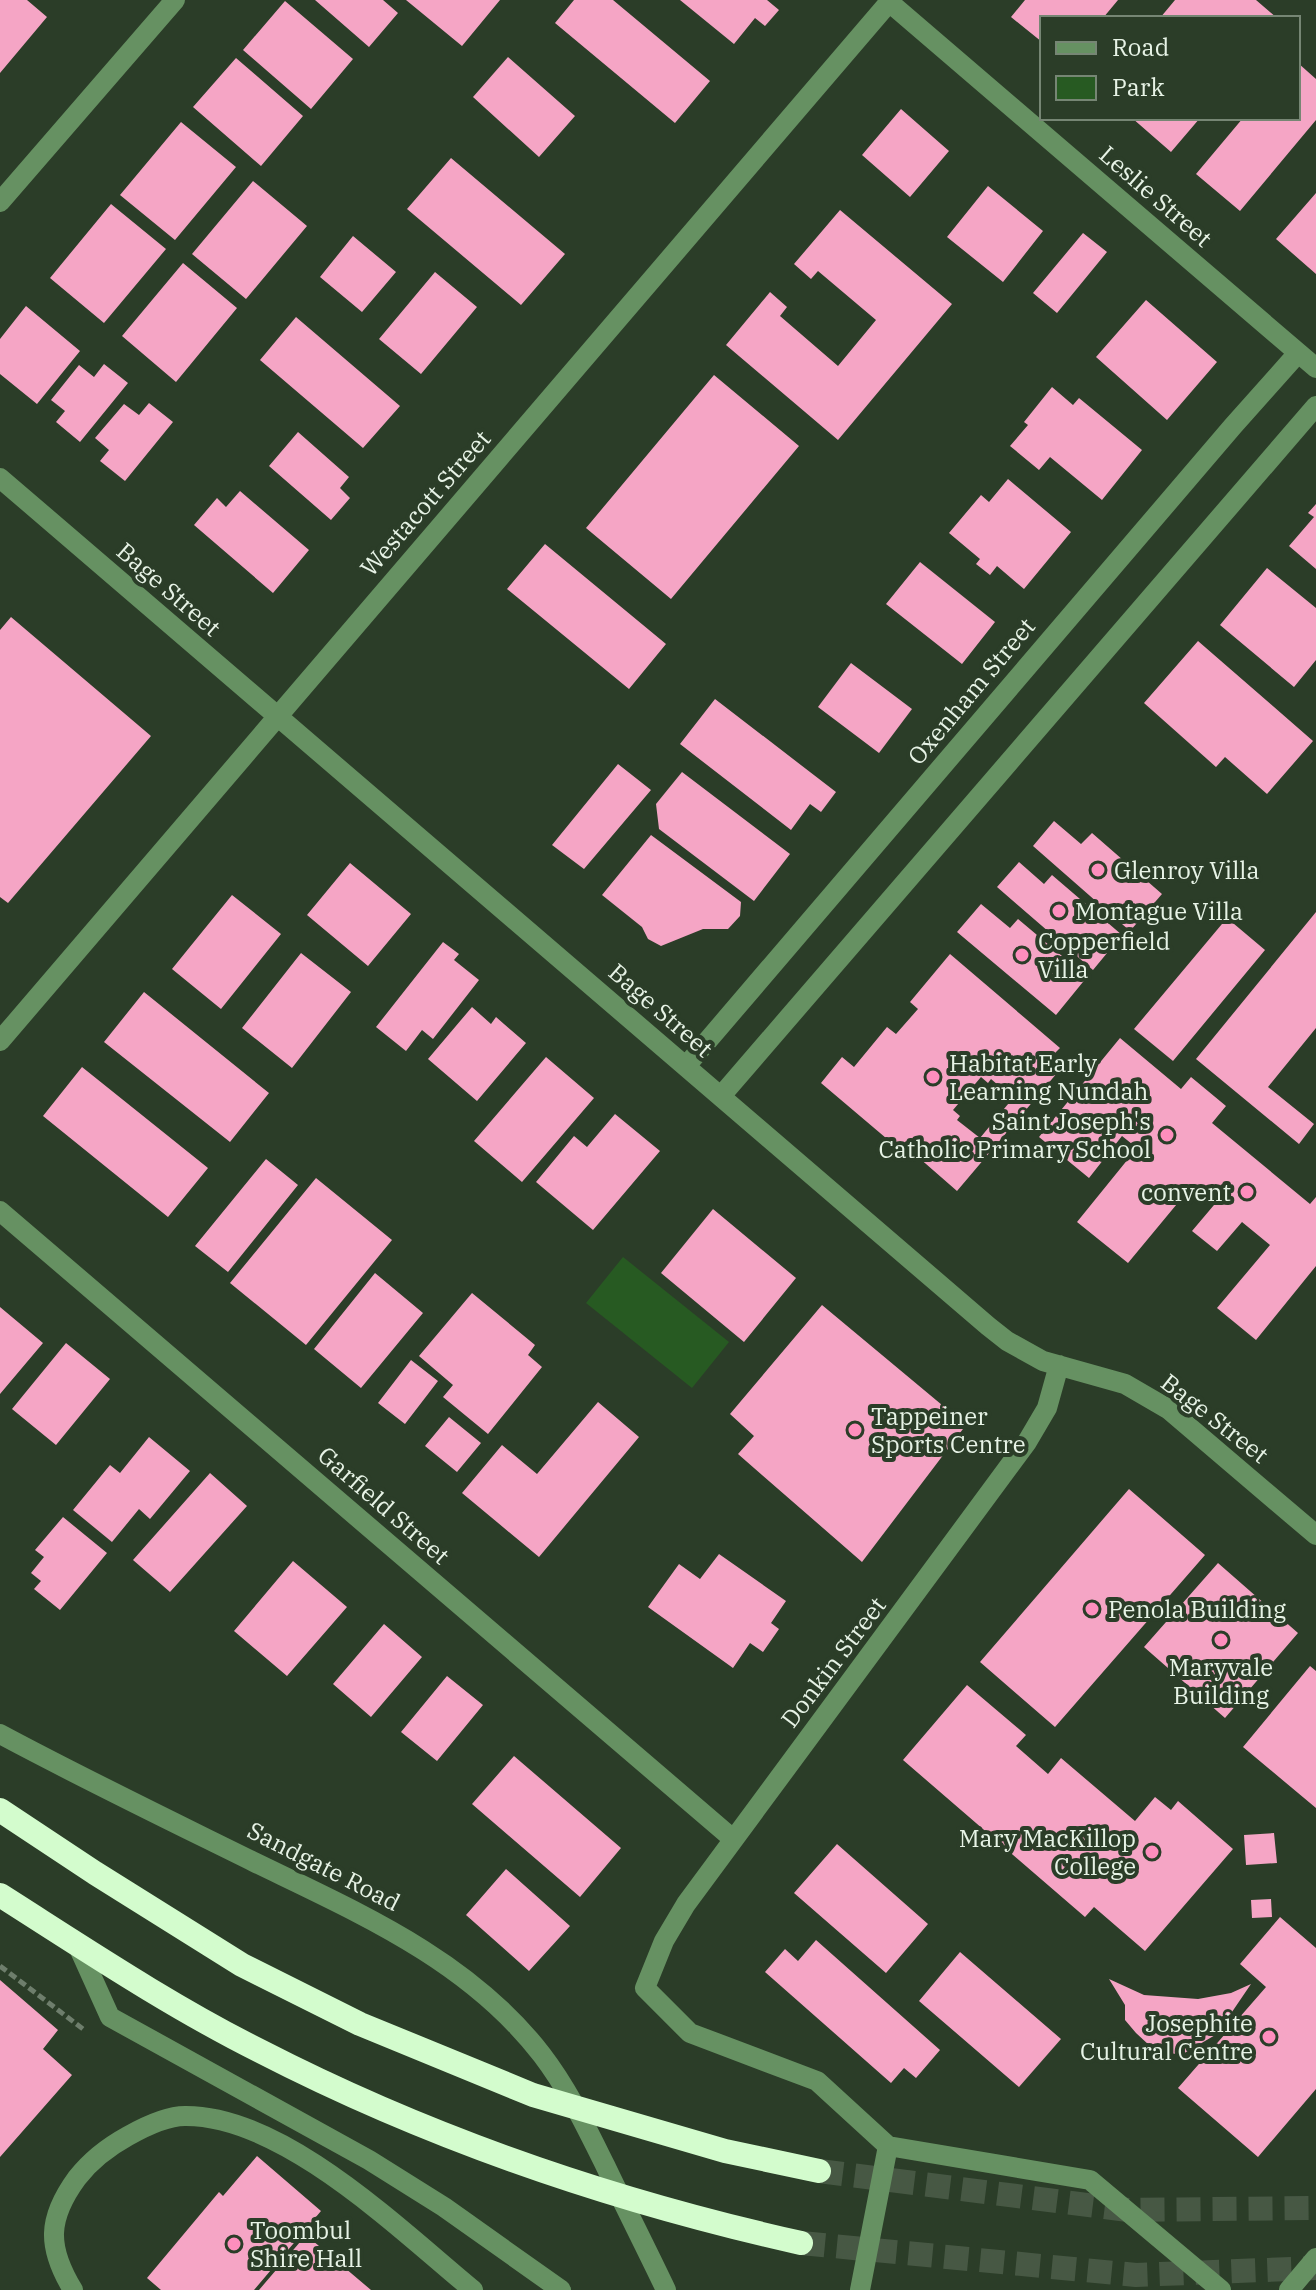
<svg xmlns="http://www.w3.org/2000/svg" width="1316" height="2290" font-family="'IBM Plex Serif',serif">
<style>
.green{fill:#275a22}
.building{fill:#f5a5c5;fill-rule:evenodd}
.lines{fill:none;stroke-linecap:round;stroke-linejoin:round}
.highway-tunnel{stroke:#475844;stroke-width:24;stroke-dasharray:24 12;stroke-linecap:butt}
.path{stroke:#6e7e6c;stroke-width:5;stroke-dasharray:8 4;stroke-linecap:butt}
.minor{stroke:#669162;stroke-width:20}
.highway{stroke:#d3fccd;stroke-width:24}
.poi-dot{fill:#fe8ebd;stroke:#2b3d28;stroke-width:3}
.labels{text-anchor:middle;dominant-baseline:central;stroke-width:8;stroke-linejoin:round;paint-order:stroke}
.street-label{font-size:24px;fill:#e7f3e6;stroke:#2b3d28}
.poi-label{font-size:24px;fill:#e7f3e6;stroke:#2b3d28;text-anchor:start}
</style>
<rect width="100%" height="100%" fill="#2b3d28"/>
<path class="green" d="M623 1257 729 1342 692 1388 586 1303Z"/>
<path class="building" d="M0 0H27L47 17 0 73Z
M315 0H383L398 13 369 47Z
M406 0H500L462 46Z
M574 0H613L710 81 675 123 555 23Z
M680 0H767L779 10 765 26 755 18 734 44Z
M1025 0H1118L1103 18H1042V42L1011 17Z
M1175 0H1256L1277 18H1160Z
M285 1 353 59 311 109 243 50Z
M508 57 575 116 539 157 473 97Z
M236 58 303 116 261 166 193 107Z
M1298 63 1316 79V120L1240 211 1196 174 1243 118H1298Z
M901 109 949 151 910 197 862 155Z
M1132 118H1200L1171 152Z
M181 122 236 167 175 240 120 195Z
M451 158 565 254 521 305 407 209Z
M253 181 307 226 246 299 192 254Z
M988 186 1043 231 1003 282 947 237Z
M1316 193V274L1276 239Z
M111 204 166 249 104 323 50 278Z
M840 210 952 304 838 440 726 345 770 292 787 307 780 316 838 366 876 320 818 271 811 279 794 264Z
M1083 233 1107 252 1057 313 1033 293Z
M353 236 396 272 362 312 320 277Z
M183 263 237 308 176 382 122 336Z
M435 272 477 307 421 374 379 339Z
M1146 300 1217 362 1167 420 1096 357Z
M26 306 80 351 37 404 0 374V339Z
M296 317 400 406 363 448 260 360Z
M104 364 128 383 80 442 56 422 65 411 51 400 79 365 94 377Z
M714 375 799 446 671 599 586 528Z
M1052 387 1073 405 1079 398 1142 450 1102 500 1050 457 1039 470 1010 446 1028 425 1024 422Z
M149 403 173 422 125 481 100 461 109 450 95 438 124 404 139 415Z
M298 432 349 477 340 488 350 498 331 520 269 466Z
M1008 479 1071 532 1024 589 997 566 990 575 976 564 980 559 949 533 981 495 989 502Z
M240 491 309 550 273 593 194 525 217 498 226 507Z
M1316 504V569L1289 546 1314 517 1308 513Z
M545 544 666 644 629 689 507 589Z
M920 562 995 622 962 664 886 604Z
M1267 568 1316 608V660L1294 687 1220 625Z
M11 617 151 736 8 903 0 897V630Z
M1198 641 1313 741 1267 794 1225 757 1216 767 1144 703Z
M851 663 912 709 879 753 818 707Z
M715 699 836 792 821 812 810 804 791 830 680 744Z
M618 764 651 790 584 869 552 845Z
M682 772 790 854 754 901 659 829 656 804Z
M1054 821 1081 844 1092 833 1162 894 1130 931 1033 846Z
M651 835 741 902 740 916 728 929H703L661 946 648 939 642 927 602 895Z
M1019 862 1044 884 1052 875 1122 935 1093 970 997 887Z
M350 863 411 914 368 966 307 915Z
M232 895 281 934 221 1009 172 969Z
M981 904 1010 928 1018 919 1087 977 1056 1015 957 932Z
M1316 912V1028L1268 1087 1314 1124 1299 1144 1196 1059Z
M1227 918 1265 950 1173 1061 1134 1029Z
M443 942 459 954 454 960 479 980 433 1039 422 1030 406 1051 376 1027Z
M301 953 351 992 292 1068 242 1028Z
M950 954 1060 1048 1052 1056 1063 1066 957 1191 910 1150 906 1155 821 1083 842 1057 854 1067 887 1027 896 1034 918 1009 910 1002ZM981 1077 988 1083 991 1079 1013 1098 980 1138 957 1120 960 1116 953 1110Z
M144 992 269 1093 230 1142 104 1042Z
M472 1007 491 1024 496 1017 526 1043 477 1101 428 1059Z
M1120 1038 1181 1089 1191 1077 1226 1106 1212 1123 1310 1204 1316 1197V1266L1256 1340 1217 1308 1270 1245 1242 1222 1217 1251 1192 1231 1214 1205 1191 1187 1128 1263 1077 1222 1137 1148 1122 1136 1089 1178 1039 1137Z
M546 1057 594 1098 522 1182 474 1141Z
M82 1067 208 1168 168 1217 43 1116Z
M615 1114 660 1151 593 1230 536 1182 574 1136 587 1147Z
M266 1159 298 1185 228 1272 195 1246Z
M316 1178 392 1240 306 1345 230 1283Z
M713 1209 796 1278 744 1342 661 1273Z
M375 1273 423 1313 361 1388 314 1349Z
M472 1293 535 1345 528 1355 542 1367 488 1434 443 1397 453 1385 419 1356Z
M822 1305 966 1425 862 1562 738 1454 754 1436 730 1414Z
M0 1307 43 1343 0 1394Z
M66 1343 110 1379 56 1445 12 1409Z
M411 1360 438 1381 405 1424 378 1403Z
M598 1402 639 1437 539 1557 462 1493 502 1445 537 1474Z
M449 1417 481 1443 457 1472 425 1446Z
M149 1437 190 1471 150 1519 139 1509 112 1542 73 1510 110 1465 120 1473Z
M210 1473 247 1506 170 1592 133 1560Z
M1129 1489 1205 1555 1055 1727 980 1662Z
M63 1517 107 1553 60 1610 34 1589 41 1581 31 1573 44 1557 35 1550Z
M719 1554 786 1601 771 1623 779 1629 763 1652 750 1643 733 1668 648 1607 679 1564 700 1579Z
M293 1561 347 1607 287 1676 234 1631Z
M1218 1563 1298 1633 1225 1718 1144 1647Z
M384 1624 422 1657 371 1717 333 1684Z
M1310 1666 1316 1671V1808L1243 1747Z
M447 1676 483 1705 437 1761 401 1732Z
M967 1685 1026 1735 1016 1746 1048 1774 1061 1758 1135 1821 1155 1797 1171 1810 1178 1801 1233 1849 1145 1951 1094 1907 1085 1917 903 1760Z
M514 1756 621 1848 580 1897 472 1804Z
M1274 1833 1277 1863 1246 1865 1244 1835Z
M837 1844 928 1924 886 1973 794 1893Z
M506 1869 570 1926 529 1971 466 1915Z
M1271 1899 1272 1917 1252 1918 1251 1900Z
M1280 1917 1316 1948V2089L1258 2157 1178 2088 1266 1987 1240 1964Z
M816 1940 940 2050 916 2078 904 2068 891 2083 765 1972 785 1949 798 1961Z
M960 1952 1061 2039 1019 2087 919 2001Z
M1109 1979 1144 1995 1198 1999 1231 1993 1251 1984 1217 2034 1181 2055 1165 2052 1149 2045 1136 2033 1125 2020V2005Z
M0 1980 58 2030 43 2049 72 2075 0 2157Z
M257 2156 321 2211 254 2290H161L147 2278 219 2192 223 2196Z
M306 2235 371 2290H259Z"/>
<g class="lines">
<path class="highway-tunnel" d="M819 2171 1128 2210 1316 2208
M801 2243 1136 2275 1316 2268"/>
<path class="path" d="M0 1966 83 2029"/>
<path class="minor" d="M889 2 1316 368
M0 202 175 0
M0 478 988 1326 1007 1341 1043 1361 1125 1384 1168 1409 1316 1535
M0 1041 891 0
M686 1066 1233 426 1298 353
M721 1096 1316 406
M0 1211 733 1839
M1059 1365 1047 1408 1027 1442 686 1904 664 1941 645 1988 690 2033 817 2081 888 2146 1090 2180 1221 2290
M0 1734C84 1779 169 1820 254 1862 359 1913 469 1960 542 2055 568 2089 586 2127 605 2165 625 2207 646 2248 666 2290
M77 1944 110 2017 369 2160 444 2207 561 2290
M73 2290C47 2247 47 2219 77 2178 91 2160 108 2147 128 2136 144 2127 166 2116 185 2116 283 2115 400 2230 473 2290
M860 2290 888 2146
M1289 2290 1316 2258"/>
<path class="highway" d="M0 1810 95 1873 242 1965 360 2024 533 2095 725 2151 819 2171
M0 1895C85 1949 170 2006 260 2051 431 2139 613 2201 801 2243"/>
</g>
<g class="poi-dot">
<circle cx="1098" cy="870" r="8"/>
<circle cx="1059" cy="911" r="8"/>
<circle cx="1022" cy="955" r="8"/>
<circle cx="933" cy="1077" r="8"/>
<circle cx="1167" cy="1135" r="8"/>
<circle cx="1247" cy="1192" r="8"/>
<circle cx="855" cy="1430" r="8"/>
<circle cx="1092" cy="1609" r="8"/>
<circle cx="1221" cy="1640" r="8"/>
<circle cx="1152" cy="1852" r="8"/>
<circle cx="1269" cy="2037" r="8"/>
<circle cx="234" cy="2244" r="8"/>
</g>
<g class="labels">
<g class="street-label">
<text transform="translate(1156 196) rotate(41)">Leslie Street</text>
<text transform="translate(425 503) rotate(-49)">Westacott Street</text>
<text transform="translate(169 589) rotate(41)">Bage Street</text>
<text transform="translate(971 691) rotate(-50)">Oxenham Street</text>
<text transform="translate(661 1010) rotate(41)">Bage Street</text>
<text transform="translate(1215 1418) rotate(38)">Bage Street</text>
<text transform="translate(384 1505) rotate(41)">Garfield Street</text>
<text transform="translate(833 1662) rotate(-53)">Donkin Street</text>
<text transform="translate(324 1866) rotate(27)">Sandgate Road</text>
</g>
<g class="poi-label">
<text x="1114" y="870">Glenroy Villa</text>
<text x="1075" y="911">Montague Villa</text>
<text x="1038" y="941">Copperfield<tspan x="1038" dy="28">Villa</tspan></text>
<text x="949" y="1063">Habitat Early<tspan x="949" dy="28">Learning Nundah</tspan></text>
<text x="1151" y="1121" text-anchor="end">Saint Joseph's<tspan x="1151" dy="28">Catholic Primary School</tspan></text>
<text x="1231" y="1192" text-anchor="end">convent</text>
<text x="871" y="1416">Tappeiner<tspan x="871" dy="28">Sports Centre</tspan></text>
<text x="1108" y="1609">Penola Building</text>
<text x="1221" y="1667" text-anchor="middle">Maryvale<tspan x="1221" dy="28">Building</tspan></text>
<text x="1136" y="1838" text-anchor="end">Mary MacKillop<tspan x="1136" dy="28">College</tspan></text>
<text x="1253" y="2023" text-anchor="end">Josephite<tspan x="1253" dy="28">Cultural Centre</tspan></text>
<text x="250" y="2230">Toombul<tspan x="250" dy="28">Shire Hall</tspan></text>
</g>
</g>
<rect x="1040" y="16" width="260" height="104" fill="#2b3d28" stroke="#768674" stroke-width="2"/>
<rect x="1056" y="42" width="40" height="12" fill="#669162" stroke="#768674" stroke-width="2"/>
<text x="1112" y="56" font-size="24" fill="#e7f3e6">Road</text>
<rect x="1056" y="76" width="40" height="24" fill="#275a22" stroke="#768674" stroke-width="2"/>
<text x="1112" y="96" font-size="24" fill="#e7f3e6">Park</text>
</svg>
